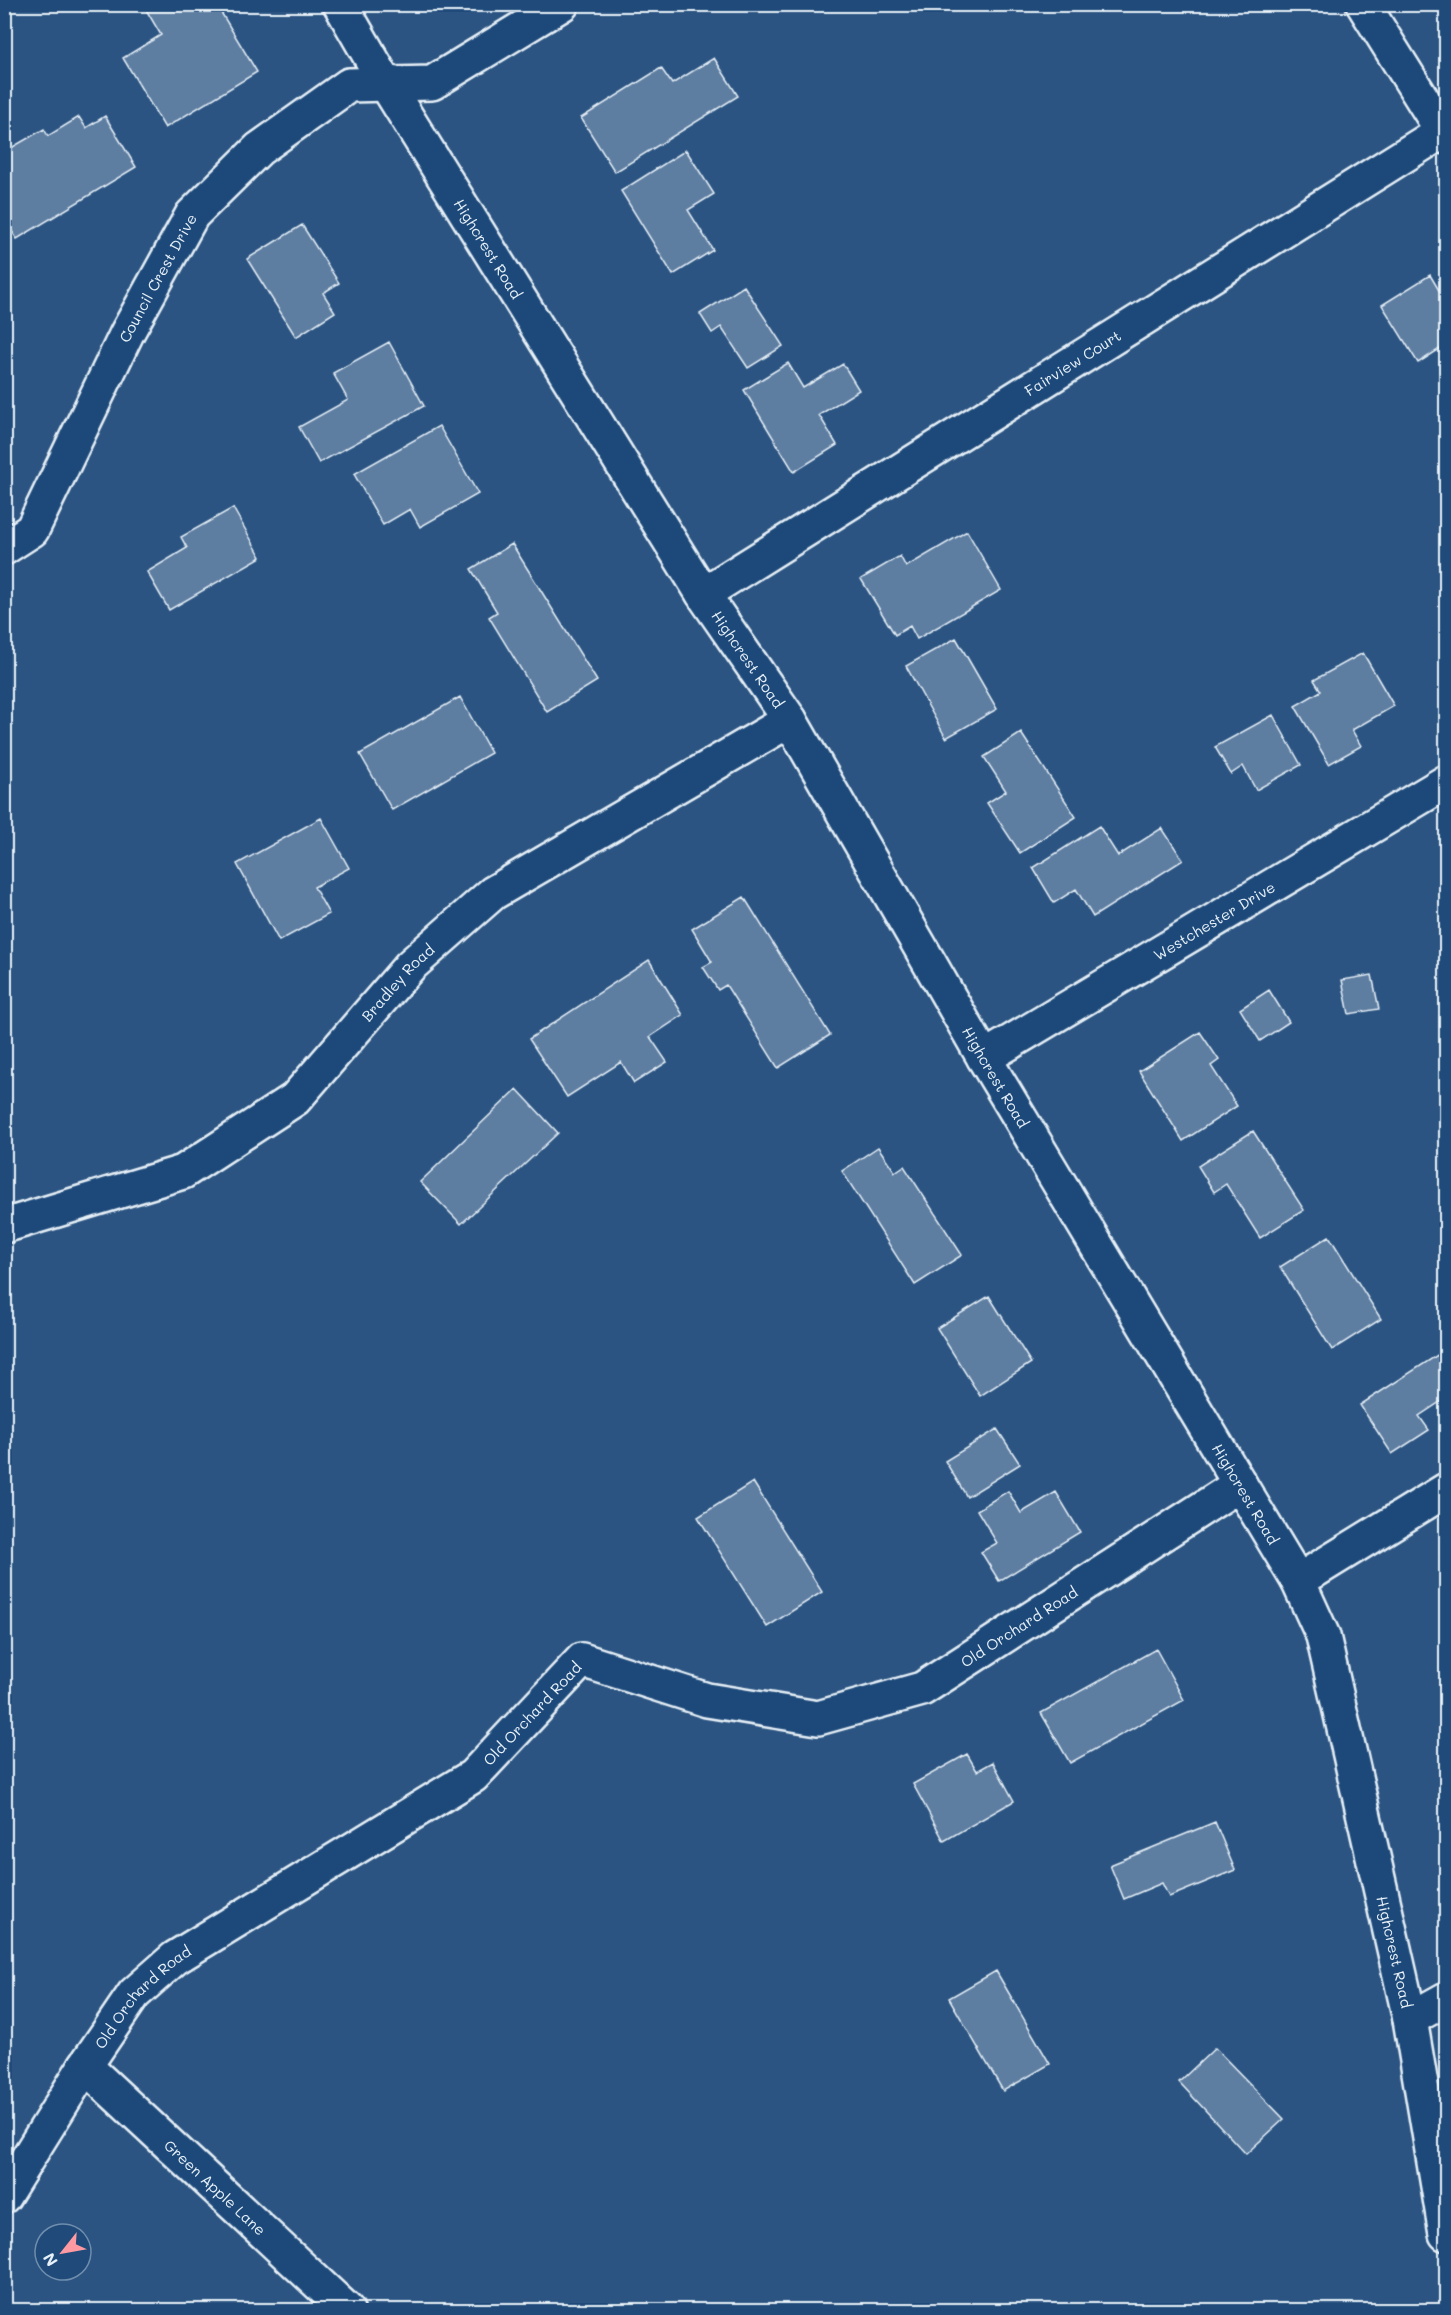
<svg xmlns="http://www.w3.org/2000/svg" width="1451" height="2315" font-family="Mali,sans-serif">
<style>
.building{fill:#5d7da1;stroke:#e8f1f8;stroke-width:1.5}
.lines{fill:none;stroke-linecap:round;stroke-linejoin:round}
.street-casing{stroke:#e8f1f8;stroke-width:38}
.secondary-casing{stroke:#e8f1f8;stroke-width:38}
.street{stroke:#1f4a7a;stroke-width:33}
.secondary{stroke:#1f4a7a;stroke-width:33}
.labels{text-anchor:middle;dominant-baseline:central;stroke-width:6;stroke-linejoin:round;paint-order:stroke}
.street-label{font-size:15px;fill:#e8f1f8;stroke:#1f4a7a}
</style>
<rect width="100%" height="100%" fill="#2b5482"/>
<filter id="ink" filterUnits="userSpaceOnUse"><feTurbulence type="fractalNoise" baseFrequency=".0167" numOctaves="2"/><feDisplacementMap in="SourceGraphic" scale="12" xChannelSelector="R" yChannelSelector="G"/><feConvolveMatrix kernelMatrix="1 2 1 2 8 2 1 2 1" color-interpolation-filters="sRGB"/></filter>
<g filter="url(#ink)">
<path class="building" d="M151 4H216L257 72 165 128 123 58 161 35 145 8Z
M714 58 738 96 615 172 581 118 661 68 672 84Z
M105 116 136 167 17 239 4 219V152L44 129 48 136 79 117 86 128Z
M686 150 714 194 688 210 713 250 673 275 621 191Z
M302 225 339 283 323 293 335 312 296 337 247 259Z
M1430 275 1446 302V345L1418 363 1382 305Z
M744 286 783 346 748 368 721 327 712 333 700 314Z
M389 342 424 406 319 463 299 427 348 400 333 373Z
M788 363 803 388 843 364 859 390 819 415 837 445 794 472 744 390Z
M439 426 478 494 420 527 410 509 383 525 354 474Z
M233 508 261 557 169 610 147 572 187 548 181 537Z
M967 531 1001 590 917 639 910 626 895 635 861 579 900 556 906 567Z
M512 544 597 681 547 712 489 617 497 612 471 569Z
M956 638 997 709 946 738 906 666Z
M1363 653 1394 706 1352 730 1361 746 1329 764 1295 706 1321 691 1314 680Z
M460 697 491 753 392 810 360 754Z
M1273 715 1301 765 1256 790 1243 766 1231 774 1215 747Z
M1021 733 1076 817 1020 853 987 803 1006 791 984 757Z
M321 818 349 868 314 887 329 914 279 941 237 864Z
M1099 826 1118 856 1162 828 1183 860 1093 917 1076 889 1054 903 1033 868Z
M744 897 830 1035 778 1068 726 985 718 990 703 967 712 962 692 929Z
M649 960 683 1015 650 1037 667 1062 634 1083 621 1062 567 1097 529 1039Z
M1372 975 1379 1009 1349 1014 1342 980Z
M1269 990 1289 1022 1260 1041 1240 1009Z
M1200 1032 1219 1060 1211 1066 1237 1106 1183 1141 1139 1071Z
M517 1089 558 1133 461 1224 420 1182Z
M1253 1131 1304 1210 1260 1238 1226 1184 1214 1192 1198 1166Z
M878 1147 895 1172 904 1166 962 1255 915 1285 842 1171Z
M1329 1236 1381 1319 1332 1350 1280 1267Z
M989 1296 1031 1363 980 1396 937 1328Z
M1439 1354 1446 1365V1398L1419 1416 1429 1430 1392 1454 1360 1405Z
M997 1429 1020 1464 967 1497 945 1461Z
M753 1482 822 1592 767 1627 698 1517Z
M1008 1491 1021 1513 1056 1492 1080 1532 999 1581 981 1552 997 1543 977 1510Z
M1446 1551V1572L1440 1553Z
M1156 1649 1184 1700 1070 1763 1041 1713Z
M967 1754 977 1771 993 1762 1014 1801 944 1841 913 1784Z
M1215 1822 1235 1870 1169 1897 1162 1883 1124 1899 1110 1865Z
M996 1971 1050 2064 1003 2091 949 1998Z
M1215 2048 1284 2119 1246 2154 1179 2082Z
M1312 2306 1313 2310H1289Z"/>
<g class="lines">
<defs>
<g id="street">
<path d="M1363 4 1446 137"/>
<path id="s1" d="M4 548 32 530 127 333 192 215 259 149 349 85 432 83 562 4"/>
<path id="s2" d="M703 594 1443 131"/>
<path id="s3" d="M4 1226 183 1172 295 1099 410 966 493 893 790 720"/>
<path d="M1298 1581 1446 1490"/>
<path d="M1410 2019 1446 1999"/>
<path id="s4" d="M85 2066 347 2310"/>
<path id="s5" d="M4 2196 85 2066 134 1994 175 1958 473 1776 582 1660 707 1700 818 1718 922 1689 1240 1484"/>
</g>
<g id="secondary">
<path id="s6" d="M340 4 386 84 703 594 790 720 984 1058 1298 1581 1323 1636 1410 2019 1446 2234"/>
<path id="s7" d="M984 1058 1446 782"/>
</g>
</defs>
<use href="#street" class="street-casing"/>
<use href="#secondary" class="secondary-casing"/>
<use href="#street" class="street"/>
<use href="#secondary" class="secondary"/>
</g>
</g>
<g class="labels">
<g class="street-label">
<text stroke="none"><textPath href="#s6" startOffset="286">Highcrest Road</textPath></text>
<text stroke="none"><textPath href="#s1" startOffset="315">Council Crest Drive</textPath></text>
<text stroke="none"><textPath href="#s2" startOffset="436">Fairview Court</textPath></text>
<text stroke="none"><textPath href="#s6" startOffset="772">Highcrest Road</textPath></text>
<text stroke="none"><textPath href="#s7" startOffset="268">Westchester Drive</textPath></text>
<text stroke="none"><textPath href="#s3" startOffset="476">Bradley Road</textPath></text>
<text stroke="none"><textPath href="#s6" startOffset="1258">Highcrest Road</textPath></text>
<text stroke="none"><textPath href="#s6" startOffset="1744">Highcrest Road</textPath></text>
<text stroke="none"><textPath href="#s5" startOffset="1270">Old Orchard Road</textPath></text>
<text stroke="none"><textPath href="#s5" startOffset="730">Old Orchard Road</textPath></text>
<text stroke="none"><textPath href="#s6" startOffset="2230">Highcrest Road</textPath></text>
<text stroke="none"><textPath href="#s5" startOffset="244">Old Orchard Road</textPath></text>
<text stroke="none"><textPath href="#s4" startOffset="178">Green Apple Lane</textPath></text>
</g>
</g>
<rect width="1451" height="2315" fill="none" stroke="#1f4a7a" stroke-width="24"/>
<rect x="12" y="12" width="1427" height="2291" fill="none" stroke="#e8f1f8" stroke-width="2" filter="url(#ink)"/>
<g transform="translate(63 2252) rotate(239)"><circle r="28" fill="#1f4a7a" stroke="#6f8dac" stroke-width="1.5"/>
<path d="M0-4.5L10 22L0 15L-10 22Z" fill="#ff9aa2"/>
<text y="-9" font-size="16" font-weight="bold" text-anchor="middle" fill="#e8f1f8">N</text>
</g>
</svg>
